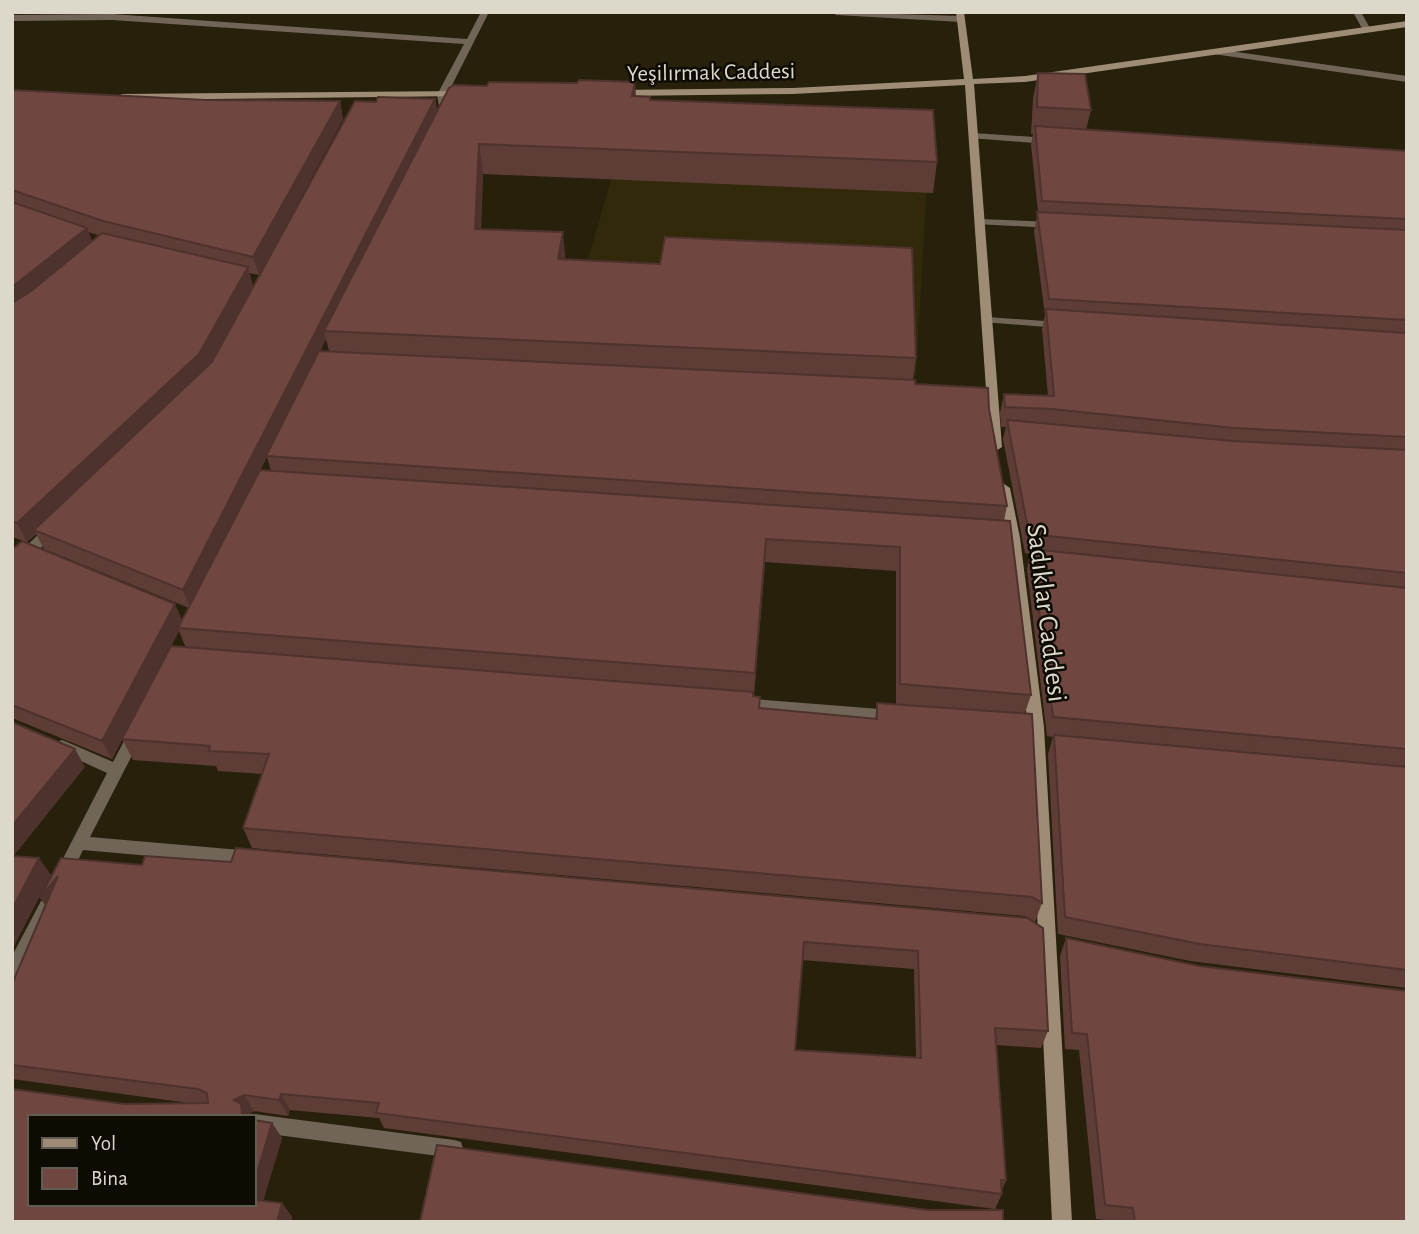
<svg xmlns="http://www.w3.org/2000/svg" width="1419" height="1234" font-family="'Alegreya Sans',sans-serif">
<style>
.built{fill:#31290a}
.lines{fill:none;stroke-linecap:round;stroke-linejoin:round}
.street{fill:#716558;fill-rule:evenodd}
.secondary{fill:#9f8c76;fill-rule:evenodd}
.wall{fill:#5f3d37;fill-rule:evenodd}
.shaded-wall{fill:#4e322d}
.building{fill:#6f4740;stroke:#4e322d;stroke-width:2;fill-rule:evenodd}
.labels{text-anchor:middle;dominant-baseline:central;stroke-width:5;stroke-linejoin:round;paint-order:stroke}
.far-street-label{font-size:23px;fill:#dcd9cb;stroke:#0e0b03}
.street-label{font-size:28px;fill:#dcd9cb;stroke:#0e0b03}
</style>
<rect width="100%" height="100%" fill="#27210b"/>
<path class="built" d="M632 109 930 129 916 376 558 361Z"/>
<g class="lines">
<path class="street" d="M481 12H489L447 95 451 117 446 120 441 117 437 95 464 44 112 20 12 21V15L112 14 467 39Z
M832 12 961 16 965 19 961 22 836 15Z
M1353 12H1361L1371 30 1370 32H1364Z
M1216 49 1407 76V82L1213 54V50Z
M973 133 1048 138 1053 141 1048 144 970 138V134Z
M980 219 1052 222 1057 225 1052 228 976 224 975 222Z
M987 317 1059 322 1065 325 1059 328 983 322 981 320Z
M51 525 58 530 56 533 17 571 12 573V560L46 527Z
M741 698 892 710 897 712 899 716 897 720 892 722 741 710 736 708 734 704 736 700Z
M136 726 141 728 144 732 90 837 252 851 258 853 260 858 258 863 252 865 83 850 68 881 62 883 56 881 54 876 107 773 57 750 54 746 57 742 62 740 67 742 113 762 131 728Z
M47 899 53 901 55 906 18 980 12 982V956L41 901Z
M254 1114 454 1140 461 1142 463 1149 461 1156 454 1158 254 1132V1117H247Z"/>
<path class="secondary" d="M956 12H964L973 79 1025 76 1407 21V27L1025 82 974 84 1002 447 996 451 990 447 965 85 793 94 619 96 614 93 619 90 793 88 964 79Z
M462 91 465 92V96L122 100 117 97 122 94Z
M1004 484 1010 488 1020 538 1044 727 1072 1222H1052L1028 727 1006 538 998 488Z"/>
</g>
<path class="wall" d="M1038 73 1091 110 1086 130 1407 151V988L1190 961 1058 934 1048 754 1053 737 1047 736 1027 569 1030 554 1025 553 1003 439 1006 427H1001L1000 413 1004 394 1048 396 1042 329 1045 315 1034 231 1038 212 1031 145 1033 134H1031L1033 99Z
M12 90 205 100 340 101 343 119 259 275 249 273 253 286 211 363 376 102 435 99 437 110 636 96 937 162 933 193 483 174 481 229 566 259 916 358 913 380 915 384 989 409 1007 506 1004 521 1031 695 1025 713 1042 903 1035 922 1025 916 252 848 243 828 262 774 218 771 216 766 133 760 122 739 186 648 179 631 112 759 12 718V548L13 550 182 620 189 608 44 549 36 534 27 542 12 537ZM88 232 98 235 92 241ZM326 339 329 351H320ZM267 457 271 471 260 470ZM765 562 896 571V704L877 703 875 719 760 708 754 696Z
M236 848 1027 918 1043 928 1048 1031 1041 1048 996 1045 1006 1180 1002 1190V1194L995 1209 384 1128 379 1118 290 1110 288 1116 254 1111 248 1115 250 1117H30V1204H254V1120L272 1123 282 1138 263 1201 282 1203 292 1217 291 1222H12V1089L124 1104 189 1103 12 1079V984L46 905 40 898 61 858 142 865 145 856 231 862ZM802 960 914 969 916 1057 795 1050Z
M1066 938 1199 966 1407 1222H1123L1096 1219 1079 1050 1065 1049 1060 956Z"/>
<path class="shaded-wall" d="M635 82 637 112 632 96Z
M435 99 438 117 324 331 326 339 268 456H266L267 457 191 609 183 590Z
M340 101 343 119 259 275 253 257Z
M479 144 483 174 479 260 475 229Z
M87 228 94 246 12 312V287Z
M563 232 566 264 558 259Z
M248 267 253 286 206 372 34 530 36 534 27 542 17 523Z
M766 539 765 562 754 696 755 673Z
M175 604 183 622 178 628 179 631 112 759 102 741Z
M75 749 85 767 12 858V826Z
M39 858 51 875 12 950V909Z
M58 876 53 916 40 898Z
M281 1094 290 1110 288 1116 279 1100Z
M244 1095 254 1111 248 1115 250 1117H242L234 1100Z
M272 1123 282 1138 259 1214 254 1204V1183Z
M282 1203 292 1217 291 1222H277Z"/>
<path class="building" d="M1038 73 1085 74 1091 110 1037 107Z
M579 80 635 82 632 96 650 97V100L933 110 937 162 479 144 475 229 563 232 558 259 660 264 665 237 912 248 916 358 324 331 449 88 454 85 487 86 489 82 577 83Z
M12 90 205 100 340 101 253 257 103 221 12 190Z
M378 97 435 99 183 590 34 530 212 362 355 101 376 102Z
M1035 126 1407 151V219L1042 201Z
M12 202 87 228 12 287Z
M1037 212 1407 230V320L1049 299Z
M102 233 248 267 199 354 17 523 12 521V303L30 292Z
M1046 309 1407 333V437L1234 428 1052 409 1005 407 1004 394 1054 396Z
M319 351 915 380V384L988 388 989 409 1007 506 266 456Z
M1007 420 1233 441 1407 450V573L1029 534Z
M260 470 1010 521 1031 695 900 684V547L766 539 755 673 178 628Z
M22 541 175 604 102 741 12 705V550Z
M1031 549 1407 588V749L1053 717Z
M171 646 753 692V696L760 697 759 708 877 719V703L1032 714 1042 903 1032 897 243 828 269 754 209 751 210 746 122 739Z
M12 722 75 749 12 826Z
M1054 735 1407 767V970L1200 944 1065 917Z
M236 848 1027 918 1043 928 1048 1031 995 1028 1006 1180H1001L1002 1194 376 1113 379 1103 281 1094 279 1100 244 1095 234 1100 241 1104 242 1117H30V1204H254V1200L282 1203 277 1222H12V1089L124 1104 208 1103 207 1093 198 1089 12 1065V984L58 876 40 898 61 858 142 865 145 856 231 862ZM804 942 918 951 921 1058 795 1050Z
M12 856 39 858 12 909Z
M1066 938 1199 966 1407 991V1222H1135L1133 1208 1105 1205 1087 1034 1072 1033Z
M254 1120 272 1123 254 1183Z
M437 1145 928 1210H1003V1222H420Z"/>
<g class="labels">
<g class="far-street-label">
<text transform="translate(711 73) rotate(-1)">Yeşilırmak Caddesi</text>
</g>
<g class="street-label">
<text transform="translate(1046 613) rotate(83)">Sadıklar Caddesi</text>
</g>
</g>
<rect width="1419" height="1234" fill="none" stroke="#dcd9cb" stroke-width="28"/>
<rect x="28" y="1115" width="228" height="91" fill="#0e0b03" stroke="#605d53" stroke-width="2"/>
<rect x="42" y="1138" width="35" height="10" fill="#9f8c76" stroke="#605d53" stroke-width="2"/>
<text x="91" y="1150" font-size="21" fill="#dcd9cb">Yol</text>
<rect x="42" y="1168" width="35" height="21" fill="#6f4740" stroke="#605d53" stroke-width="2"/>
<text x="91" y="1185" font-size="21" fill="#dcd9cb">Bina</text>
</svg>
